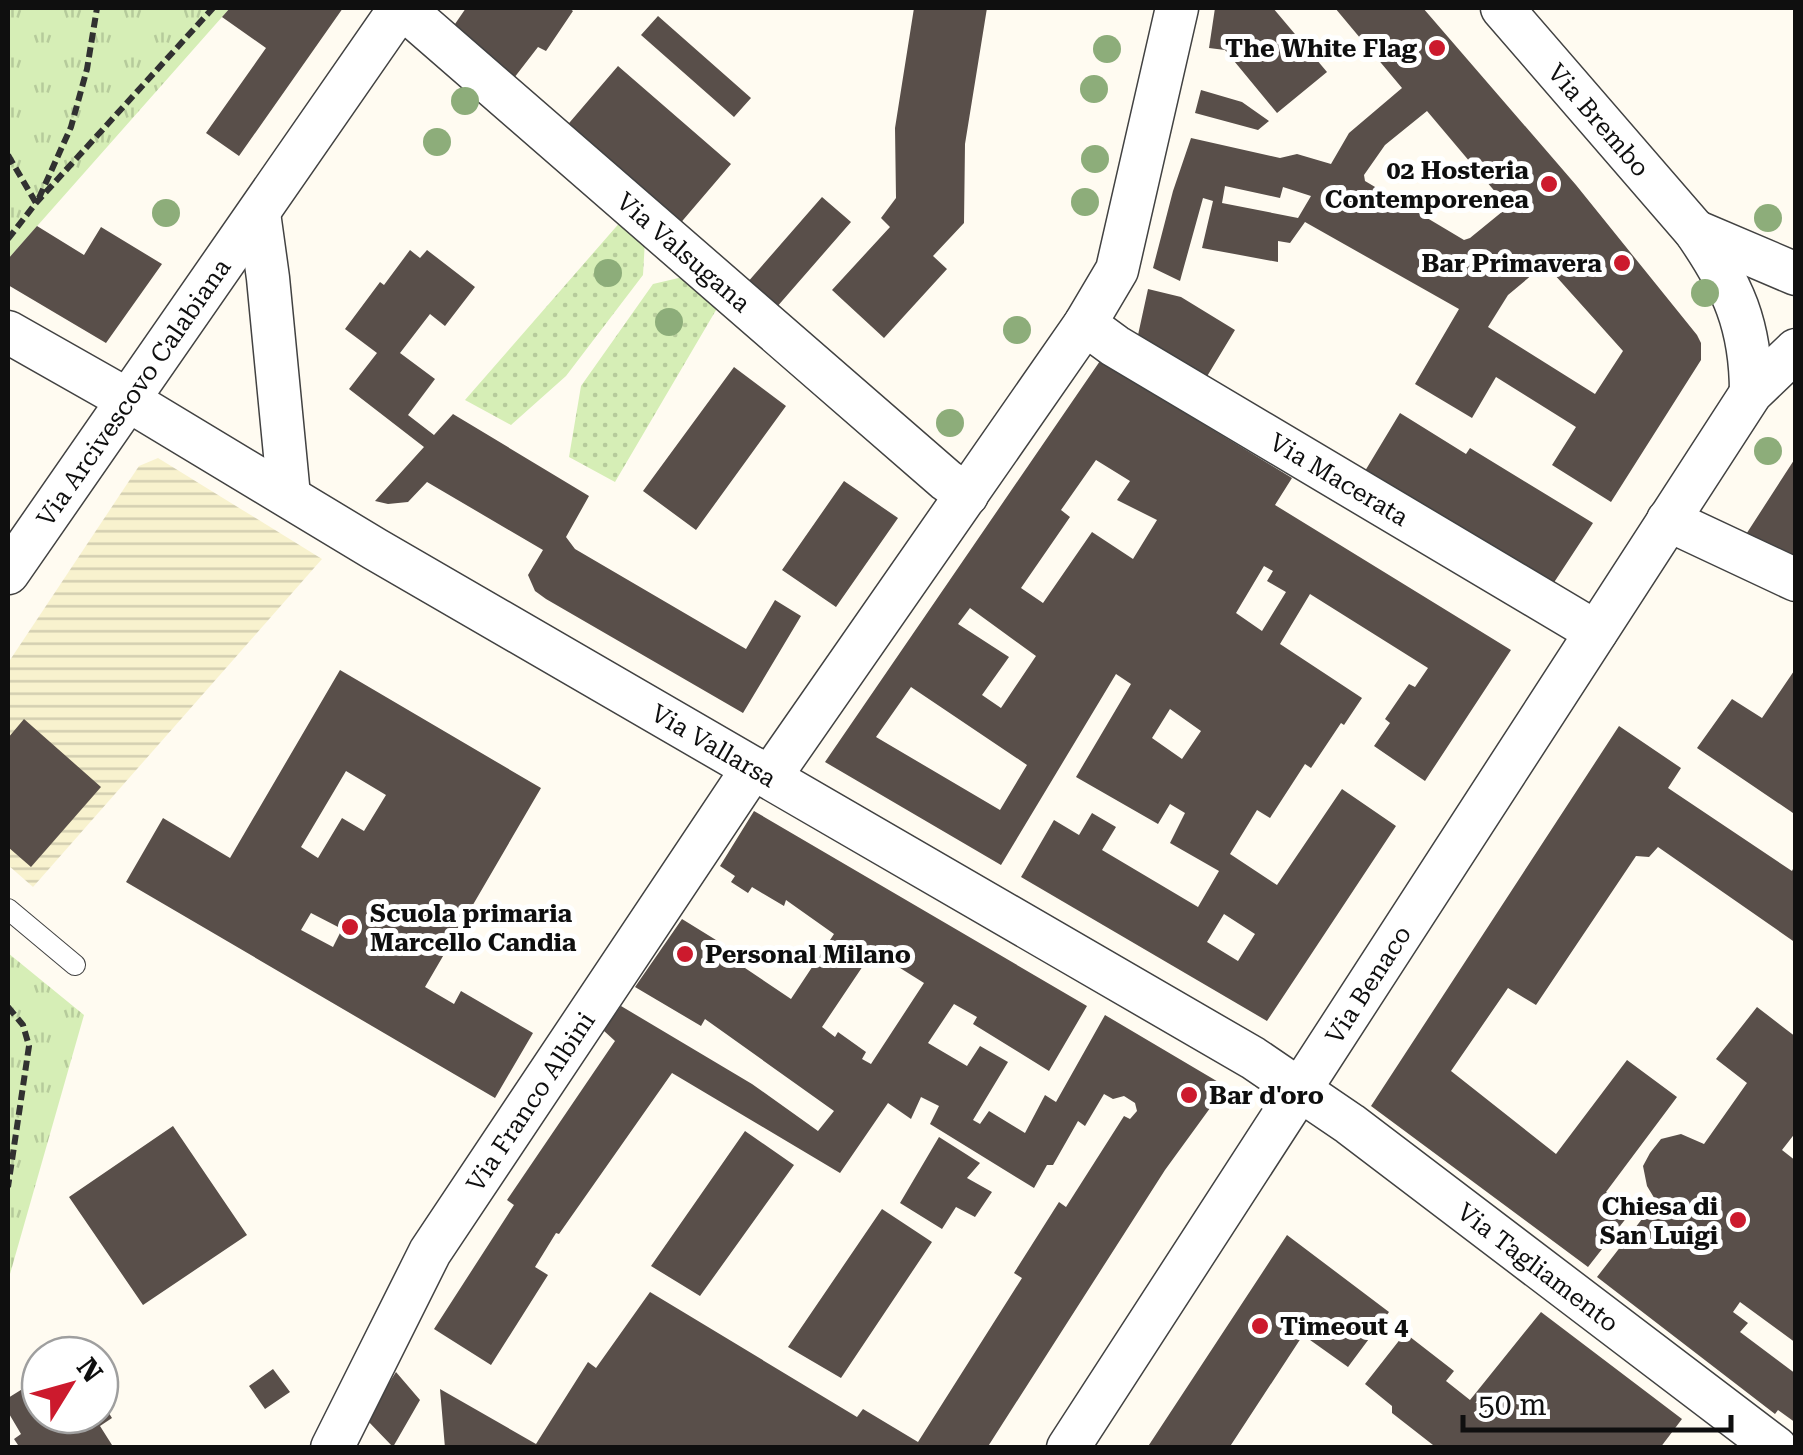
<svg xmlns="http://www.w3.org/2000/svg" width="1803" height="1455" font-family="'Roboto Serif',serif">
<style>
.farmland{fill:url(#farmland-rules)}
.grass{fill:url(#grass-dots)}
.park{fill:url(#park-tufts)}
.building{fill:#594f4a;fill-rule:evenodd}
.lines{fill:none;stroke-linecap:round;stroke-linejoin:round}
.lane-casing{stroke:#424242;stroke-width:22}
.street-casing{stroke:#424242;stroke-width:45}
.path{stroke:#313131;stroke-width:6;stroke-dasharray:10 5;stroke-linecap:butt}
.lane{stroke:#fff;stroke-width:20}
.street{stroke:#fff;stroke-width:42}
.tree{fill:#8dad7a}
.poi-dot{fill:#cc1a2d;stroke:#fff;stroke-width:4}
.labels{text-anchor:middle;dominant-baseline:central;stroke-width:10;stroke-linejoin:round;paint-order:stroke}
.poi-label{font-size:25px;font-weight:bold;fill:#0f0f0f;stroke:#fff;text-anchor:end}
.street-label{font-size:25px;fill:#0f0f0f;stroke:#fff}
</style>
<defs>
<pattern id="farmland-rules" width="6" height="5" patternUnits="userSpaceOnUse" patternTransform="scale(2.5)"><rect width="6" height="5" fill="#f8f2ce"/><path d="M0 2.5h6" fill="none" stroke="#d3ceb0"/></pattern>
<pattern id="grass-dots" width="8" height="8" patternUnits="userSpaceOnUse" patternTransform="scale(2.5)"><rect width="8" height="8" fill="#d6eeb6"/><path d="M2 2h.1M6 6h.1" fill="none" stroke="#b6cb9b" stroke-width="1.8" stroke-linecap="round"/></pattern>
<pattern id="park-tufts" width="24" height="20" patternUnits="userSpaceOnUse" patternTransform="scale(2.5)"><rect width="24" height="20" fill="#d6eeb6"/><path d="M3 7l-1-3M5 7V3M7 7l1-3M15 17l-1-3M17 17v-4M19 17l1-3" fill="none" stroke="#b6cb9b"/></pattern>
</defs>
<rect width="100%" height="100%" fill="#fffbf1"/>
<path class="farmland" d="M158 458 322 559 33 887 8 865V663L139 466Z"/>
<path class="grass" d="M622 220 645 240 643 275 566 376 511 425 465 400Z
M687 276 719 305 615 482 569 457 581 386 653 284Z"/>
<path class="park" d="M8 8H230L8 259Z
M8 953 84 1015 8 1281V952Z"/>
<path class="building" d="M230 8H343L239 156 206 133 266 48 222 17Z
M466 8H569L573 11 546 51 538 47 507 87 456 45 455 24Z
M914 8H987L965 144 964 223 933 256 947 269 884 338 832 290 890 227 881 218 896 198 895 128Z
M1215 8H1273L1327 72 1277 113 1225 50 1209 48Z
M1335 8H1423L1576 185 1697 335 1701 343V360L1611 502 1552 465 1576 427 1496 377 1472 418 1415 384 1459 309 1305 222 1290 243 1278 241V262L1202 248 1213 201 1203 198 1180 281 1153 268 1173 191 1191 138 1280 158 1297 154 1331 164 1349 133 1402 88ZM1427 111 1508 207 1470 238 1464 240 1365 181 1364 175 1385 145ZM1225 186 1280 198 1283 187 1311 196 1298 218 1222 203ZM1545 264 1623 351 1595 394 1488 327 1508 295Z
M658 16 751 98 734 117 641 35Z
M618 66 731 164 672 233 558 136Z
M1201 90 1242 102 1269 121 1258 130 1195 113Z
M822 197 851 222 769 316 740 291Z
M37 226 84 255 101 227 162 264 106 343 8 285V259Z
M410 250 420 258 427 250 475 287 445 326 430 314 400 353 435 379 408 415 434 435 453 414 589 496 566 537 575 549 746 649 775 600 801 616 743 713 546 599 535 591 528 575 543 550 427 482 408 502 388 504 375 501 424 447 349 389 377 353 345 329 380 282 384 285Z
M1148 289 1181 297 1235 330 1206 378 1138 335Z
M1100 361 1292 478 1275 505 1511 650 1425 781 1374 746 1390 723 1385 719 1409 684 1415 687 1428 668 1310 594 1280 644 1362 698 1344 725 1341 723 1311 768 1305 764 1270 818 1257 810 1230 854 1277 885 1342 789 1396 826 1267 1021 1021 877 1054 820 1079 835 1092 813 1116 827 1102 850 1198 907 1219 871 1170 843 1185 813 1170 804 1158 824 1076 777 1131 684 1116 674 1001 865 825 762ZM1096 460 1130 481 1117 500 1157 520 1133 559 1092 532 1043 603 1021 588 1070 517 1061 510ZM1264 566 1273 571 1267 581 1286 592 1262 631 1236 613ZM970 608 1036 656 1001 708 982 695 1009 657 958 624ZM911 687 1027 765 1000 810 876 737ZM1170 709 1201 731 1182 759 1152 738ZM1224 914 1255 934 1238 961 1207 942Z
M734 367 786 406 696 530 643 491Z
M1400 413 1466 454 1470 448 1593 523 1553 584 1365 471Z
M1796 457V562L1743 539Z
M844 481 898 518 836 607 782 570Z
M1796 668V810L1793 813 1697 748 1732 699 1762 718Z
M340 670 541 788 425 987 454 1004 461 991 533 1033 495 1098 126 882 163 818 230 858ZM346 771 386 795 364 831 342 818 318 858 301 847ZM311 913 342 929 333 947 301 930Z
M24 719 101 787 31 867 8 847V738Z
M1619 726 1681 768 1668 788 1792 871 1796 863V943L1658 847 1649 857 1636 856 1536 1005 1508 988 1451 1071 1556 1154 1627 1060 1677 1097 1606 1192 1631 1212 1588 1267 1371 1106Z
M754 811 1087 1006 1049 1071 973 1024 977 1017 954 1004 928 1043 967 1066 980 1046 1008 1062 973 1120 980 1124 989 1111 1025 1133 1045 1095 1056 1102 1105 1015 1220 1083 1221 1093 1165 1170 987 1448H445L440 1389 536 1444 588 1362 596 1368 650 1292 857 1417 863 1409 918 1442 1022 1278 1014 1273 1059 1202 1066 1207 1124 1116 1130 1119 1137 1111 1135 1103 1124 1096 1113 1099 1104 1094 1085 1126 1078 1121 1053 1165H1047L1034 1188 930 1124 939 1106 921 1097 911 1119 888 1103 840 1173 672 1073 559 1234 556 1233 535 1267 548 1275 491 1365 434 1329 514 1205 507 1200 615 1041 603 1030 621 1006 752 1084 818 1131 834 1111 705 1019 701 1026 635 987 682 919 750 961 745 968 791 999 834 934 786 900 784 906 752 887 748 893 731 882 735 876 720 866ZM873 951 924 983 871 1064 862 1059 866 1052 838 1032 835 1037 822 1027Z
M1757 1007 1796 1037V1132L1782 1150 1796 1161V1343L1740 1302 1733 1312 1748 1323 1740 1332 1796 1374V1423L1778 1410 1775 1414 1597 1277 1656 1201 1647 1186 1643 1166 1650 1153 1661 1139 1681 1134 1704 1144 1747 1083 1716 1059Z
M173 1126 247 1235 143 1305 69 1197Z
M745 1131 794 1165 700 1296 651 1266Z
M939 1137 980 1163 967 1178 992 1192 975 1217 956 1207 942 1229 900 1203Z
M882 1209 932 1242 841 1378 788 1347Z
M1287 1235 1389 1312 1348 1367 1303 1335 1229 1448H1147Z
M1541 1312 1682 1419 1660 1448H1432L1433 1445 1392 1413V1406L1365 1384 1405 1333 1454 1371 1446 1381 1470 1400Z
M273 1369 290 1392 265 1409 249 1386Z
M396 1372 420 1400 393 1447 366 1419Z
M40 1378V1415H100V1399L112 1418 100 1426 112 1445 108 1448H20L14 1439 21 1434 8 1412V1398Z"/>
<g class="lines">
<defs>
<path id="lane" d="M8 909 75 965"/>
<g id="street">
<path id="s1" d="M403 8 946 480 967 495"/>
<path id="s2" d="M1502 8 1695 231C1733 286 1751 325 1751 393"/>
<path d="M259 213 268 278 289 496"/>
<path d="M1695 231 1796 274"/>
<path id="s3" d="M1085 324 1115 346 1596 632"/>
<path id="s4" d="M8 332 128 400 375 549 1253 1058 1350 1124 1776 1448"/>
<path d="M1668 520 1796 580"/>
<path id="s5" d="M8 573 400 8"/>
<path d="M770 777 1085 324 1117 270 1177 8"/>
<path id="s6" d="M332 1448 430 1252 753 768"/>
<path id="s7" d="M1068 1448 1751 393 1796 350"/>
</g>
</defs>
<use href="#lane" class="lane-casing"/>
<use href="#street" class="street-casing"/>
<path class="path" d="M8 155 36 203
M39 198 71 127 87 69 97 8
M8 239 36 203 213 8
M8 1007 23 1025 29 1046 8 1187"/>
<use href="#lane" class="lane"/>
<use href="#street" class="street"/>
</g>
<g class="tree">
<circle cx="1107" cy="49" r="14"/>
<circle cx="1094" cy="89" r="14"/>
<circle cx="465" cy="101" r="14"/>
<circle cx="437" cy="142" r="14"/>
<circle cx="1095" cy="159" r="14"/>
<circle cx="1085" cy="202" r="14"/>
<circle cx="166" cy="213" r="14"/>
<circle cx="1768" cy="218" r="14"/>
<circle cx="608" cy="273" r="14"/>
<circle cx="1705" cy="293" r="14"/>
<circle cx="669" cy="322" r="14"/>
<circle cx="1017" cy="330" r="14"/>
<circle cx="950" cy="423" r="14"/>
<circle cx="1768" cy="451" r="14"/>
</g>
<g class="poi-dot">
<circle cx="1437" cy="48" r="10"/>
<circle cx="1549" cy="184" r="10"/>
<circle cx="1622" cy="263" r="10"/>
<circle cx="350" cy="927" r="10"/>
<circle cx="685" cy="954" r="10"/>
<circle cx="1189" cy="1095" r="10"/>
<circle cx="1738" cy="1220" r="10"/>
<circle cx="1260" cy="1326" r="10"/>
</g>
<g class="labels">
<g class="poi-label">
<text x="1417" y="48">The White Flag</text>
<text x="1529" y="170">02 Hosteria<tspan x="1529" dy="29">Contemporenea</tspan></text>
<text x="1602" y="263">Bar Primavera</text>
<text x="370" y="913" text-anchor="start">Scuola primaria<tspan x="370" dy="29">Marcello Candia</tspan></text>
<text x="705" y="954" text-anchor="start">Personal Milano</text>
<text x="1209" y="1095" text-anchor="start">Bar d'oro</text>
<text x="1718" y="1206">Chiesa di<tspan x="1718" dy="29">San Luigi</tspan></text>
<text x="1280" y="1326" text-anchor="start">Timeout 4</text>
</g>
<g class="street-label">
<text stroke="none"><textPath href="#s2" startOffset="148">Via Brembo</textPath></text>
<text stroke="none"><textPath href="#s1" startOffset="372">Via Valsugana</textPath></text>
<text stroke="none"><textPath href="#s5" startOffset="220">Via Arcivescovo Calabiana</textPath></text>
<text stroke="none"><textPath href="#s3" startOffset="298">Via Macerata</textPath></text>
<text stroke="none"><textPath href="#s4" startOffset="818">Via Vallarsa</textPath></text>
<text stroke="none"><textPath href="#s7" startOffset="552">Via Benaco</textPath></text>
<text stroke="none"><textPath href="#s6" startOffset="400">Via Franco Albini</textPath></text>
<text stroke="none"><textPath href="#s4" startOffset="1795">Via Tagliamento</textPath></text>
</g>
</g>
<rect width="1803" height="1455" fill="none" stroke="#0f0f0f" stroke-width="20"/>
<g transform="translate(70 1385) rotate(53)"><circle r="48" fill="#ffffff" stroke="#9f9f9f" stroke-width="2.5"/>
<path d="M0-8L18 38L0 25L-18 38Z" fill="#cc1a2d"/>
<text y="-15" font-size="28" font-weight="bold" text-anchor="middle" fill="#0f0f0f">N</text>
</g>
<path d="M1463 1415v15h268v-15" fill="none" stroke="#0f0f0f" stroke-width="5"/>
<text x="1478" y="1415" font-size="30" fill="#0f0f0f" stroke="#ffffff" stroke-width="8" paint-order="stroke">50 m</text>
</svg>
